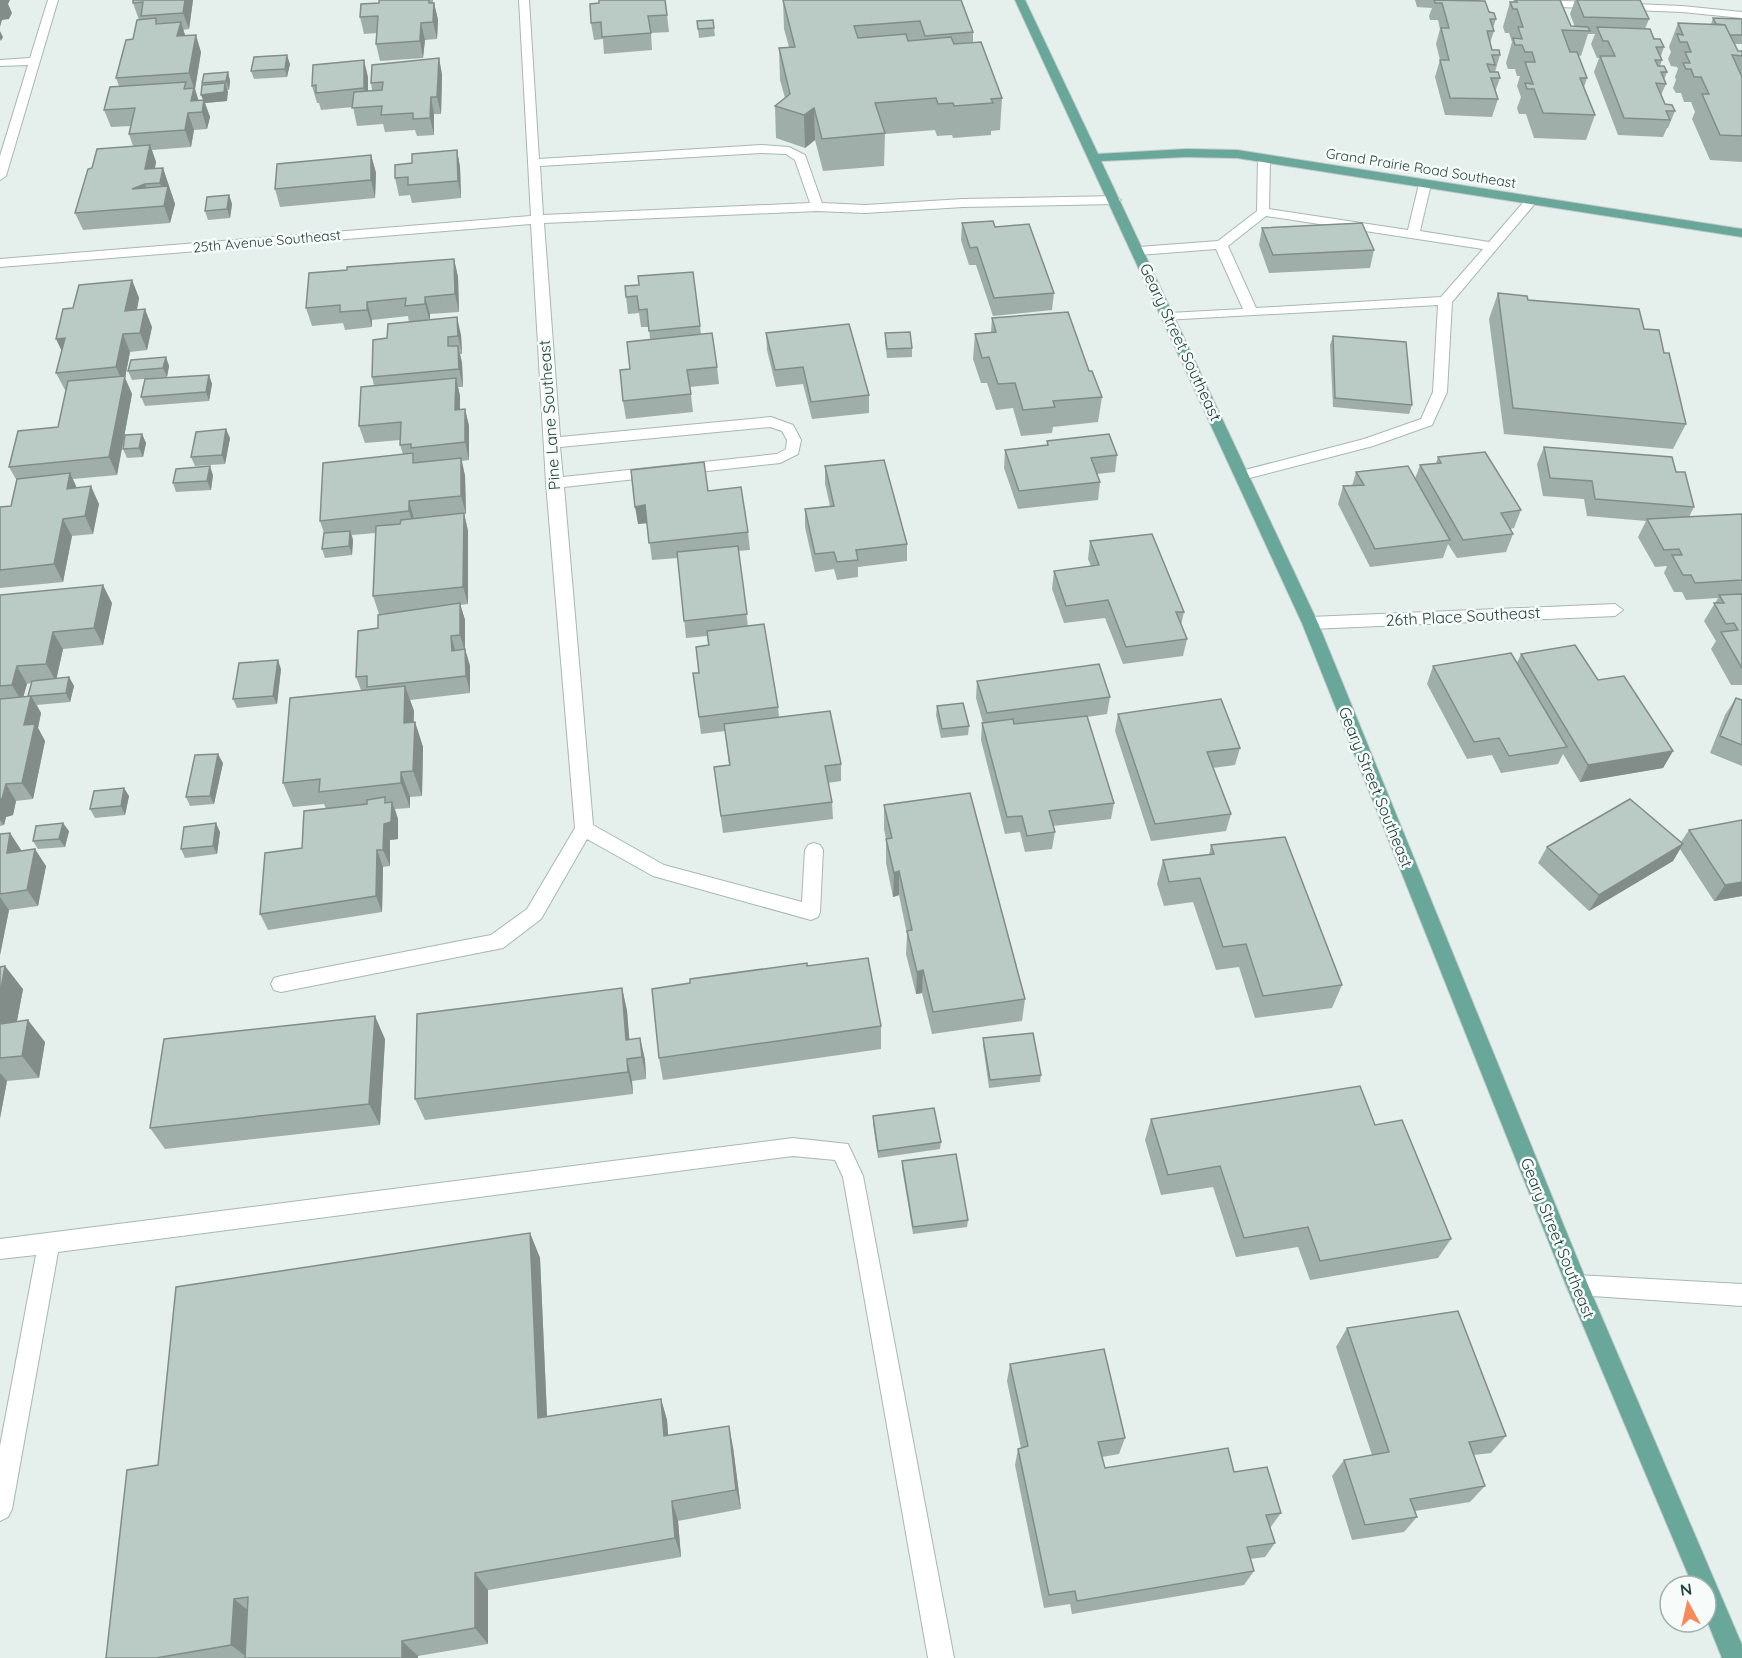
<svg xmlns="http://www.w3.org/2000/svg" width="1742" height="1658" font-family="Quicksand,sans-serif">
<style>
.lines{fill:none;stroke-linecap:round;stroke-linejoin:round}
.minor-casing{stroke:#a7b8b3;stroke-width:2}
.major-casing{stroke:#c1cac8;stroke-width:2}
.minor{fill:#fff;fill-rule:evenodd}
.major{fill:#68a79a;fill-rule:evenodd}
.wall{fill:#a0aea9;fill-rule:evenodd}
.shaded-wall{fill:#828d89}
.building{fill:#bacac4;stroke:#828d89;stroke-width:1.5}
.labels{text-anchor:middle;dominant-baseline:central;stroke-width:5;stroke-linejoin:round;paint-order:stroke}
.far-street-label{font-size:14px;fill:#23433c;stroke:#f7fbf9}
.street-label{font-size:16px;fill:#23433c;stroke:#f7fbf9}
</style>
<rect width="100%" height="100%" fill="#e5efeb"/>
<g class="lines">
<defs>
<path id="minor" d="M48 0H58L6 176 0 180V156L28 65 0 66V60L30 58Z
M519 0H529L539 159 761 145 789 147 805 155 822 203 865 205 963 199 1115 196 1121 200 1115 204 963 207 865 213 817 211 544 223 560 437 771 417 793 425 801 440 798 454 780 463 564 487 593 825 664 865 802 902 805 850 808 845 814 843 820 845 823 850 820 912 818 917 811 920 653 876 587 839 541 919 503 948 281 992 274 990 271 984 274 978 281 976 491 935 527 909 575 828 546 483 531 224 0 267V259L531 216ZM761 153 786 154 795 160 810 203 543 215 540 166ZM770 427 782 431 787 440 786 449 777 454 563 477 560 447Z
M1541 0 1682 6 1742 12V18L1682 12 1560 7Z
M1264 155 1270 159 1269 209 1408 230 1419 184 1425 180 1431 184 1420 231 1489 242 1528 197 1532 196 1538 200 1452 302 1447 392 1432 425 1373 446 1242 480 1235 475 1237 472 1364 439 1421 419 1433 392 1438 305 1164 320V314L1169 313 1243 309 1216 249 1139 255 1132 251 1139 247 1218 241 1257 211 1258 159ZM1266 216 1483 249 1441 297 1256 308 1228 246Z
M1615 604 1623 610 1615 616 1310 629 1302 623 1310 617Z
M793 1138 848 1144 863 1176 954 1658H928L843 1177 835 1160 793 1156 58 1252 12 1509 8 1517 0 1521V1446L36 1255 0 1259V1239Z
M1577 1275 1742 1284V1306L1577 1295 1569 1292 1566 1285 1569 1278Z"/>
<path id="major" d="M1015 0H1025L1098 154 1186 149 1237 150 1742 229V237L1237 158 1186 157 1101 161 1318 623 1588 1285 1742 1645V1658H1722L1706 1618V1586H1693L1566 1285 1302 623Z"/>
</defs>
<use href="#minor" class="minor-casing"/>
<use href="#major" class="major-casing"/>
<use href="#minor" class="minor"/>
<use href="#major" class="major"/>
</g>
<path class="wall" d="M193 0 189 29 183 30 185 36 201 52 195 89 198 100H203L202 83 228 72 230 81 229 90H227V101L205 103 210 117 207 129 194 130 191 147 152 150 156 162 155 168H163L175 204 170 223 83 230 75 213 92 168 133 146 129 134 131 126 111 127 104 110 119 86 116 78 133 39 139 20 133 3Z
M379 0H433V3H434L438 20 437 39 425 40 423 58 380 61 376 44 377 33 364 34 360 17 379 3Z
M783 0H961L973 32V42L1002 98 1000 130 991 131V135L953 138 952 135 937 136 935 130 885 134 884 166 823 171 815 140 805 148 776 138 775 106 785 98 780 80 779 48 789 47 784 29Z
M1415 0H1480L1479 1 1496 19 1493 28 1494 31 1490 43 1492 50 1500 55 1495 72 1500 78 1495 92 1498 99 1492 117 1445 115 1435 77 1440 60 1436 44 1440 29 1438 20H1430L1429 16 1432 8 1417 7Z
M1514 0H1560L1571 26 1575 27 1570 14 1575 0H1640L1649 19 1645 29 1664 47 1661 56 1662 60 1660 66 1667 72 1664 80 1666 84 1661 95 1665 104 1675 111 1668 128H1667L1663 137 1618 135 1594 72 1599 58H1597L1591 44 1595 34H1588L1581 56 1578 55 1587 78 1584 87 1595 115 1586 140 1534 138 1526 114H1519L1517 108 1521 97 1517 86 1520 76H1517L1515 69H1508L1506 63 1512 42 1509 33H1505L1503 27 1510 2H1513Z
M599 3 667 15 669 32 651 33 652 50 604 54 603 39 594 40 591 23Z
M1713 18 1742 19V44H1734L1738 51H1742V162L1710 160 1692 119 1695 112 1691 102H1684L1681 93H1676L1673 88 1676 80 1675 77 1678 69 1677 67 1671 66 1668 59 1671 52 1669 47 1678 23 1711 24Z
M697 21 714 28 715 36 699 38Z
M439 58 442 75 441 114H434V135L417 136 415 130 385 132 383 124 357 126 353 107 321 110 319 103H317L312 86 368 77V91L372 90 371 83Z
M290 64 287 77 254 79 251 71Z
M457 150 460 167 461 198 412 203 410 195 399 196 395 178 412 163Z
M371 155 376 173 375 198 280 207 275 189Z
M229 195 232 204 230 218 208 220 205 211Z
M962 223 995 227 1054 293 1052 310 993 316 976 265H969L961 240Z
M1262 228 1374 250 1370 268 1269 273 1259 245Z
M454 259 458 277 459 312 430 314V320L461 335 462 354H460L462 363 463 387H458L460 396V409H465L469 426V460L462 461 465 476 466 514H464L468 531V604L460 605 465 620V649L470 666V693L410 700 414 711 413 722H415L423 747 422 796 410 797V808L395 809 398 819V839L390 840V866L383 867 382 912 268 930 260 914 302 848 326 809 324 804 293 807 283 783 361 690 356 677 378 628 408 611 379 614 373 596 376 533 352 535 353 540 352 555 325 558 322 549 324 533 320 521 403 454 400 445V440L365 443 359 426 374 386 372 377 387 338 409 322 408 316 372 320V327L345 330 343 323 312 326 306 308Z
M693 272 701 334 717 367 719 384 690 387 693 412 626 419 623 401 650 339 649 327H641L639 313 628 314 626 297 639 285Z
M132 280 139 298 137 310 152 327 147 350 130 352 125 378 132 394 117 475 73 479 77 488 99 504 93 534 72 536 63 582 0 588V507L11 506 17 481 9 467 58 427 66 390H65L56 373 73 308Z
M1498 293 1528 300 1644 329 1664 353 1686 424 1673 449 1504 434 1489 319Z
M992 318 1089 371 1102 397 1098 422 1053 427 1052 433 1021 436 1013 408 996 410 987 383H981L973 359 975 334 991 332Z
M766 333 869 395V413L812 419 803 384 776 387 767 350Z
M885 333 912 348V357L887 358 885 342Z
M1333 336 1412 405 1409 414 1333 407 1330 345Z
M166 357 169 366 167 377 132 380 128 371Z
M209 375 212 384 209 401 145 406 141 397Z
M142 434 146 443 143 457 127 458 123 449Z
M230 438 225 464 195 466 191 457Z
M1047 441 1117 455 1115 472 1097 474 1100 482 1098 500 1018 509 1004 468 1005 450 1047 445Z
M1544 447 1676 472 1694 507 1689 517 1742 514V685H1731L1711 649 1716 641 1704 621 1718 598 1686 600 1682 592H1674L1664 573 1667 566 1655 567 1638 537 1646 521 1587 516 1584 499 1543 496 1537 464Z
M1438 457 1521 510 1514 528 1510 529 1513 534 1506 552 1457 558 1448 544 1443 558 1370 567 1338 504 1343 486H1352L1356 472 1415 479 1420 465 1436 463Z
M825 466 907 544V561L858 567V577L837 580 834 569 815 572 805 527V509L830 506 825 484Z
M213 475 211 490 176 492 173 483Z
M708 491 748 532 750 550 738 551 748 626 778 707 779 717 841 764V781L828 783 832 802 833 819 723 833 714 767 729 765 725 731 701 734 693 673H699L696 647 708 645 707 636 686 638 678 558 652 560 647 523 638 524Z
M1090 541 1184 612 1181 625 1187 639 1183 656 1123 664 1105 618 1064 623 1052 589 1054 571 1091 566 1088 559Z
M0 595 112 603 103 645 63 649 56 679 69 677 74 686 70 702 37 705 41 713 38 728 45 741 33 799 16 801 13 815 6 817 4 825 0 826ZM32 683 28 696H23L27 684Z
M1521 654 1598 680 1673 751 1663 768 1580 782 1563 754 1558 764 1501 773 1492 755 1467 759 1427 684 1433 666 1517 663Z
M281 669 277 704 237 708 233 699Z
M977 681 1110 697 1107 714 1087 717 1114 803 1111 819 1053 826 1055 832 1052 849 1025 852 1020 832 1005 834 981 740 982 723H983L976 698Z
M1736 698 1742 700V766L1710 753 1725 715Z
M937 706 969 726 968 735 941 738 936 715Z
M1118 714 1240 748 1235 765 1213 768 1231 814 1226 831 1151 841 1115 731Z
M223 763 214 804 190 806 186 797Z
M129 796 125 815 95 818 90 809Z
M884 805 1025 999 1022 1021 932 1034 922 993 916 994 906 954 907 934 899 895 893 897 886 863V839L884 829Z
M1689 830 1742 896 1714 901 1680 849 1673 861 1589 911 1538 863 1547 847 1681 842Z
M69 831 65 847 38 849 33 841Z
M220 832 217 854 185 858 181 849Z
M10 833 21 850V851L46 866 38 906 9 910 0 955V834Z
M1211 845 1342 985 1332 1008 1255 1018 1239 967 1216 970 1193 902 1164 906 1157 884 1163 860 1209 855Z
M807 966 881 1026V1049L663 1080 659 1058 690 983Z
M0 967 23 989 17 1021 45 1042 39 1078 7 1081 0 1118Z
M622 988 627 1011 629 1040 640 1038 645 1060 646 1079 632 1081 633 1094 425 1120 415 1099Z
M983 1038 1041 1075 1040 1082 989 1088 983 1045Z
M385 1039 380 1125 165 1149 150 1128Z
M873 1116 941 1142 940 1149 878 1158 873 1124Z
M1151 1119 1375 1125 1451 1239 1438 1258 1310 1280 1298 1247 1236 1257 1213 1187 1161 1195 1145 1140Z
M902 1161 968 1220 967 1227 913 1234 902 1168Z
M530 1233 540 1258 547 1416 661 1399 667 1420 668 1436 733 1447 741 1509 678 1521 681 1557 488 1590V1644L418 1656V1658H106L158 1465Z
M1347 1328 1506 1436 1491 1453 1474 1455 1485 1486 1470 1502 1415 1511 1417 1517 1404 1532 1352 1540 1332 1476 1344 1460 1372 1455 1336 1347Z
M1010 1364 1125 1438 1119 1454 1102 1457 1105 1468 1234 1472 1281 1513 1270 1528 1275 1543 1265 1557 1250 1559 1254 1571 1244 1585 1072 1614 1070 1604 1044 1608 1015 1465 1018 1449 1021 1448 1007 1381Z"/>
<path class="shaded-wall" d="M0 0H10L8 4 12 13 9 19 2 20 0 27Z
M185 0H193L189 29 183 13Z
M434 3 438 20 437 39 433 22Z
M181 22 186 38 177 36Z
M421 23 425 40 423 58 420 41Z
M0 31 3 37 1 41 0 39Z
M196 35 201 52 195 89 200 105 191 101 194 89 189 73Z
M287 55 290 64 287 77 285 69Z
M439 58 442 75 441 114 437 97Z
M364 60 368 77V105L364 88Z
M228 72 230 81 229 90 226 81Z
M225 83 228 92 227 101 205 103 210 117 207 129 202 112 204 102 201 95Z
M431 97 434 114V135L430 118Z
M814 108 815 140 805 148 804 115Z
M188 113 194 130 191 147 185 130Z
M150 145 156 162 152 183 145 169Z
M457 150 460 167 461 198 458 181Z
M371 155 376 173 375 198 371 180Z
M163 168 175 204 170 223 164 206 165 199 160 183Z
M145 184 151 201 132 189Z
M229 195 232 204 230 218 227 209Z
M454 259 458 277 459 312 455 294Z
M132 280 139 298 133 329 125 311Z
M425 297 430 314V322L425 304Z
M367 302 372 320V327L367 310Z
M145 309 152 327 147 350 140 333Z
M457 317 461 335 462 354 458 336Z
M123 334 130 352 125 378 132 394 117 475 109 457 123 383 116 367Z
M65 338 64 356 56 339Z
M458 346 462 363 463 387 459 369Z
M166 357 169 366 167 377 163 368Z
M209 375 212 384 209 401 206 392Z
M456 378 460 396V427L455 410Z
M465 409 469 426V460L465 442Z
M226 429 230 438 225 464 222 455Z
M142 434 146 443 143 457 139 448Z
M461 458 465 476 466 514 461 496Z
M210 466 213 475 211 490 207 481Z
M70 473 78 491 67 489Z
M91 486 99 504 93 534 85 516Z
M409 501 414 519V529L409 511Z
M645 505 648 523 638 524 635 507Z
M464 513 468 531V604L463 587Z
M63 519 72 536 63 582 54 564Z
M350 531 353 540 352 555 349 546Z
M103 585 112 603 103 645 94 628Z
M460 603 465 620V652L460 635Z
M53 632 63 649 56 681 46 664Z
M451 636 456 653 452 651Z
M465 649 470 666V693L466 676Z
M278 660 281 669 277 704 273 696Z
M17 666 27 684 22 702 12 685Z
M69 677 74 686 70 702 66 693Z
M405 686 414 711 413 748 404 723Z
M31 696 41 713 38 728 45 741 33 799 22 783 24 725Z
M415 722 423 747 422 796 413 771Z
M1673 751 1663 768 1580 782 1588 765Z
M218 754 223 763 214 804 210 796Z
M401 772 410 797V808L401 783Z
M6 784 16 801 13 815 6 817 4 825 0 820V799Z
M124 788 129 796 125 815 121 806Z
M392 802 398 819V839L390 840V866L383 850 384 824Z
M63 823 69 831 65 847 59 839Z
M216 823 220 832 217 854 213 846Z
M10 833 21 850 18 869 7 853Z
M1683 844 1673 861 1589 911 1599 895Z
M35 849 46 866 38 906 27 890Z
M377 850 383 867 382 912 376 896Z
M899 871V895L893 897 894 873Z
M1742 882V896L1714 901 1725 885Z
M0 897 9 910 0 955Z
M5 966 23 989 12 1047 0 1032V995Z
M923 970 922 993 916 994 917 972Z
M622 988 627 1011 631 1058 626 1040Z
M375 1016 385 1039 380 1125 369 1104Z
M28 1020 45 1042 39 1078 22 1056Z
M640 1038 645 1060 646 1079 642 1057Z
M627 1059 632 1081 633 1094 628 1072Z
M0 1073 7 1081 0 1118Z
M530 1233 540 1258 548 1439 538 1418Z
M661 1399 667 1420 670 1457 664 1436Z
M729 1426 733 1447 741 1509 736 1490Z
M672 1501 678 1521 681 1557 675 1538Z
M475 1573 488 1590V1644L475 1628Z
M234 1599 255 1616 248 1658 231 1645Z
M402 1641 418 1656V1658H402Z"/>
<path class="building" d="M133 0H185L183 13 141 16 143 2 133 3Z
M379 0H429V3H434L433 22 421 23 420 41 376 44 378 16 360 17 361 4 379 3Z
M599 0H665L667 15 648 16 651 33 602 37 601 22 591 23 590 4 599 3Z
M783 0H961L973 32 925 36 920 21 854 26 858 38 906 34 908 41 951 37 954 44 981 42 1002 98 991 99 993 103 954 106 953 103 938 104 936 98 875 103 885 133 822 139 814 108 804 115 775 106 790 94 779 48 795 47Z
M1434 0 1485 1 1489 12 1494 13 1496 19H1490L1494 31H1487L1492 50H1499L1500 55H1492L1495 65 1487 64 1490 72H1498L1500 78H1491L1498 99 1450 98 1440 60H1449L1441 28H1449L1442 3H1435Z
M1516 0H1560L1571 26 1588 27 1590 31 1562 30 1570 52H1577L1587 78H1580L1595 115 1543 113 1534 89H1527L1525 83 1533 84 1525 62H1535L1532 52H1525L1522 45H1515L1513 38 1522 39 1518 27H1523L1517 9H1513L1510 2H1517Z
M1577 0H1640L1649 19 1584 17Z
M156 18V24L181 22 177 36 196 35 189 73 116 78 126 40 133 39 137 20Z
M1713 18 1742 19V35H1730L1725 25 1716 24Z
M713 20 714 28 698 29 697 21Z
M1678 23 1725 25 1738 51H1742V56L1732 55 1742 77V136L1720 135 1702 94H1709L1701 77H1694L1691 69H1686L1683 63H1690L1685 52H1691L1687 42H1680L1677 34 1683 35Z
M1597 27 1650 29 1654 39H1660L1664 47H1656L1662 60H1655L1658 66H1664L1667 72H1661L1666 84 1656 83 1665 104 1672 105 1675 111H1666L1670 120 1624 118 1600 56H1615L1608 41H1603Z
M287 55 285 69 251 71 254 57Z
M439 58 437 97H431L430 118 413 119V113L381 115 382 106 352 108 354 92 382 90 383 82 371 83 372 65Z
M364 60V88L316 93V85L312 86 313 65Z
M228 72 226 81 202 83 204 74Z
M186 82 184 89 194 88 191 101 204 100 202 112 188 113 185 130 129 134 135 108 104 110 110 87Z
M225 83 224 92 201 95 202 85Z
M150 145 145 169 163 168 160 183 145 184 132 189 168 186 164 206 75 213 88 169 92 168 97 149Z
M457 150 458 181 408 185V177L395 178V165L412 163V154Z
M371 155V180L275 189 277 164Z
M229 195 227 209 205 211 207 197Z
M993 221 995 227 1029 224 1054 293 994 298 977 247 970 248 962 223Z
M1362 223 1374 250 1273 255 1262 228Z
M454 259 455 294 425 297V304L405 306 406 298 367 302V310L340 312V305L306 308 309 273 347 270V267Z
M693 272 700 326 649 331 647 309 639 310 637 296 626 297 625 286 639 285 638 276Z
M132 280 125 311 145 309 140 333 123 334 116 367 56 373 65 338 56 339 63 309 73 308 79 285Z
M1498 293 1527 296 1528 300 1639 309 1644 329 1659 330 1664 353H1669L1686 424 1513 408Z
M1068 312 1089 371H1092L1102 397 1053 401 1055 407 1023 410 1015 383 998 384 989 357 982 358 975 334 996 332 992 318Z
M457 317 458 336 448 337V346H458L459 369 372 377 373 340 387 338 388 324Z
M849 324 869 395 811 402 803 367 775 370 766 333Z
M910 332 912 348 887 349 885 333Z
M712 333 717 367 687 370 691 394 623 401 620 370 630 369 627 342Z
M1333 336 1406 342 1412 405 1335 398Z
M166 357 163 368 128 371 131 360Z
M209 375 206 392 141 397 145 379Z
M125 376 109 457 9 467 18 431 58 427 68 381Z
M456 378 455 410 465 409V442L411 448V444L400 445 401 422 359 426 361 387Z
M226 429 222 455 191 457 196 432Z
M142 434 139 448 123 449 125 435Z
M1109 434 1117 455 1091 458 1100 482 1019 491 1005 450 1048 445 1047 441Z
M1544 447 1672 457 1676 472H1685L1694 507 1595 499 1592 481 1550 478Z
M1485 452 1521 510 1501 513 1513 534 1463 540 1420 465 1441 463 1438 457Z
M413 453V463L461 458V496L409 501V511L320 521 323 463Z
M884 460 907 544 856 550 858 560 837 562 834 552 815 554 805 509 834 506 825 466Z
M704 462 708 491 741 487 748 532 649 543 645 505 635 507 631 470Z
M210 466 207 481 173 483 176 469Z
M1408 466 1450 540 1375 549 1343 486 1364 485 1356 472Z
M70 473 67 489 91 486 85 516 63 519 54 564 0 570V507L11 506 17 479Z
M464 513 463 587 373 596 376 526 400 524 401 520Z
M1742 514V580L1695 583 1691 575H1683L1672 555H1682L1679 549 1664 550 1647 519Z
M350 531 349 546 322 549 324 533Z
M1152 534 1184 612H1176L1187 639 1126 647 1108 600 1066 606 1054 571 1099 565 1090 541Z
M738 546 747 614 684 621 677 552Z
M103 585 94 628 53 632 46 664 17 666 12 685 0 686V595Z
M1742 594V668L1721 632 1738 630 1734 623 1726 624 1714 603H1724L1719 595Z
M460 603V635L451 636 452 651 465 649 466 676 367 687V676L356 677 358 631 378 628V615Z
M764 624 778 707 699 717 693 673H699L696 647 709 645 707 631Z
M1575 645 1598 680 1624 676 1673 751 1588 765 1521 654Z
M1511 653 1567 747 1509 756 1499 738 1474 742 1433 666Z
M278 660 273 696 233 699 239 663Z
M1099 664 1110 697 987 713 977 681Z
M69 677 66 693 31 696H28L32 681Z
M405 686 404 723 415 722 413 771 401 772V783L319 792 320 779 283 783 290 698Z
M31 696 24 725 35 724 22 783 6 784 2 799H0V699Z
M1736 698 1742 700V745L1720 736Z
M1221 699 1240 748 1207 752 1231 814 1155 824 1118 714Z
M963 703 969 726 942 729 937 706Z
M830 711 841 764 825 766 832 802 721 816 714 767 730 765 724 724Z
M1087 716 1114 803 1049 811 1055 832 1027 836 1022 816 1007 817 982 723 1013 719 1014 724Z
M218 754 210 796 186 797 195 755Z
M124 788 121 806 90 809 94 791Z
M970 793 1025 999 933 1012 923 970 917 972 907 931 912 930 899 871 894 873 886 839 892 838 884 805Z
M385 797V803L392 802 391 822 384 824 383 850H377L376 896 260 914 265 853 302 848 304 811 367 804V800Z
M1630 799 1683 844 1599 895 1547 847Z
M1742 820V882L1725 885 1689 830Z
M63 823 59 839 33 841 36 826Z
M216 823 213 846 181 849 184 827Z
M10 833 7 853 35 849 27 890 0 894V834Z
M1285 837 1342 985 1263 996 1246 944 1223 947 1200 878 1169 882 1163 860 1214 854 1211 845Z
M868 958 881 1026 659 1058 652 989 690 983V979L807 963V966Z
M5 966 0 995V967Z
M622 988 626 1040 640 1038 642 1057 627 1059 628 1072 415 1099 417 1014Z
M375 1016 369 1104 150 1128 164 1039Z
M28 1020 22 1056 0 1058V1024Z
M1033 1033 1041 1075 990 1080 983 1038Z
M1360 1086 1375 1125 1402 1120 1451 1239 1320 1261 1308 1227 1244 1238 1220 1166 1168 1175 1151 1119Z
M934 1108 941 1142 878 1151 873 1116Z
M956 1154 968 1220 913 1227 902 1161Z
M530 1233 538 1418 661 1399 664 1436 729 1426 736 1490 672 1501 675 1538 475 1573V1628L402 1641V1658H245L248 1597 234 1599 231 1645 156 1658H106L127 1470 158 1465 176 1287Z
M1458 1311 1506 1436 1469 1442 1485 1486 1410 1499 1417 1517 1365 1525 1344 1460 1389 1452 1347 1328Z
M1104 1349 1125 1438 1098 1442 1105 1468 1228 1448 1234 1472 1267 1467 1281 1513 1266 1515 1275 1543 1247 1547 1254 1571 1077 1601 1075 1591 1049 1595 1018 1449 1028 1446 1010 1364Z"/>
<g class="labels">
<g class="far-street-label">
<text transform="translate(1421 168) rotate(9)">Grand Prairie Road Southeast</text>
<text transform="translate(267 241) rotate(-5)">25th Avenue Southeast</text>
</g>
<g class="street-label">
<text transform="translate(1181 342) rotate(65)">Geary Street Southeast</text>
<text transform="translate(549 415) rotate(-94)">Pine Lane Southeast</text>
<text transform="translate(1463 616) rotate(-3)">26th Place Southeast</text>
<text transform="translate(1376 787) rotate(68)">Geary Street Southeast</text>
<text transform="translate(1558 1238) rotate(68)">Geary Street Southeast</text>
</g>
</g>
<g transform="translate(1688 1604) rotate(352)"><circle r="28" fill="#f7fbf9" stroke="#a2b1ad" stroke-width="1.5"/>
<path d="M0-4.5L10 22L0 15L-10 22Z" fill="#f98959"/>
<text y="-9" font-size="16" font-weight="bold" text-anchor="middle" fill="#23433c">N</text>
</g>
</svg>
